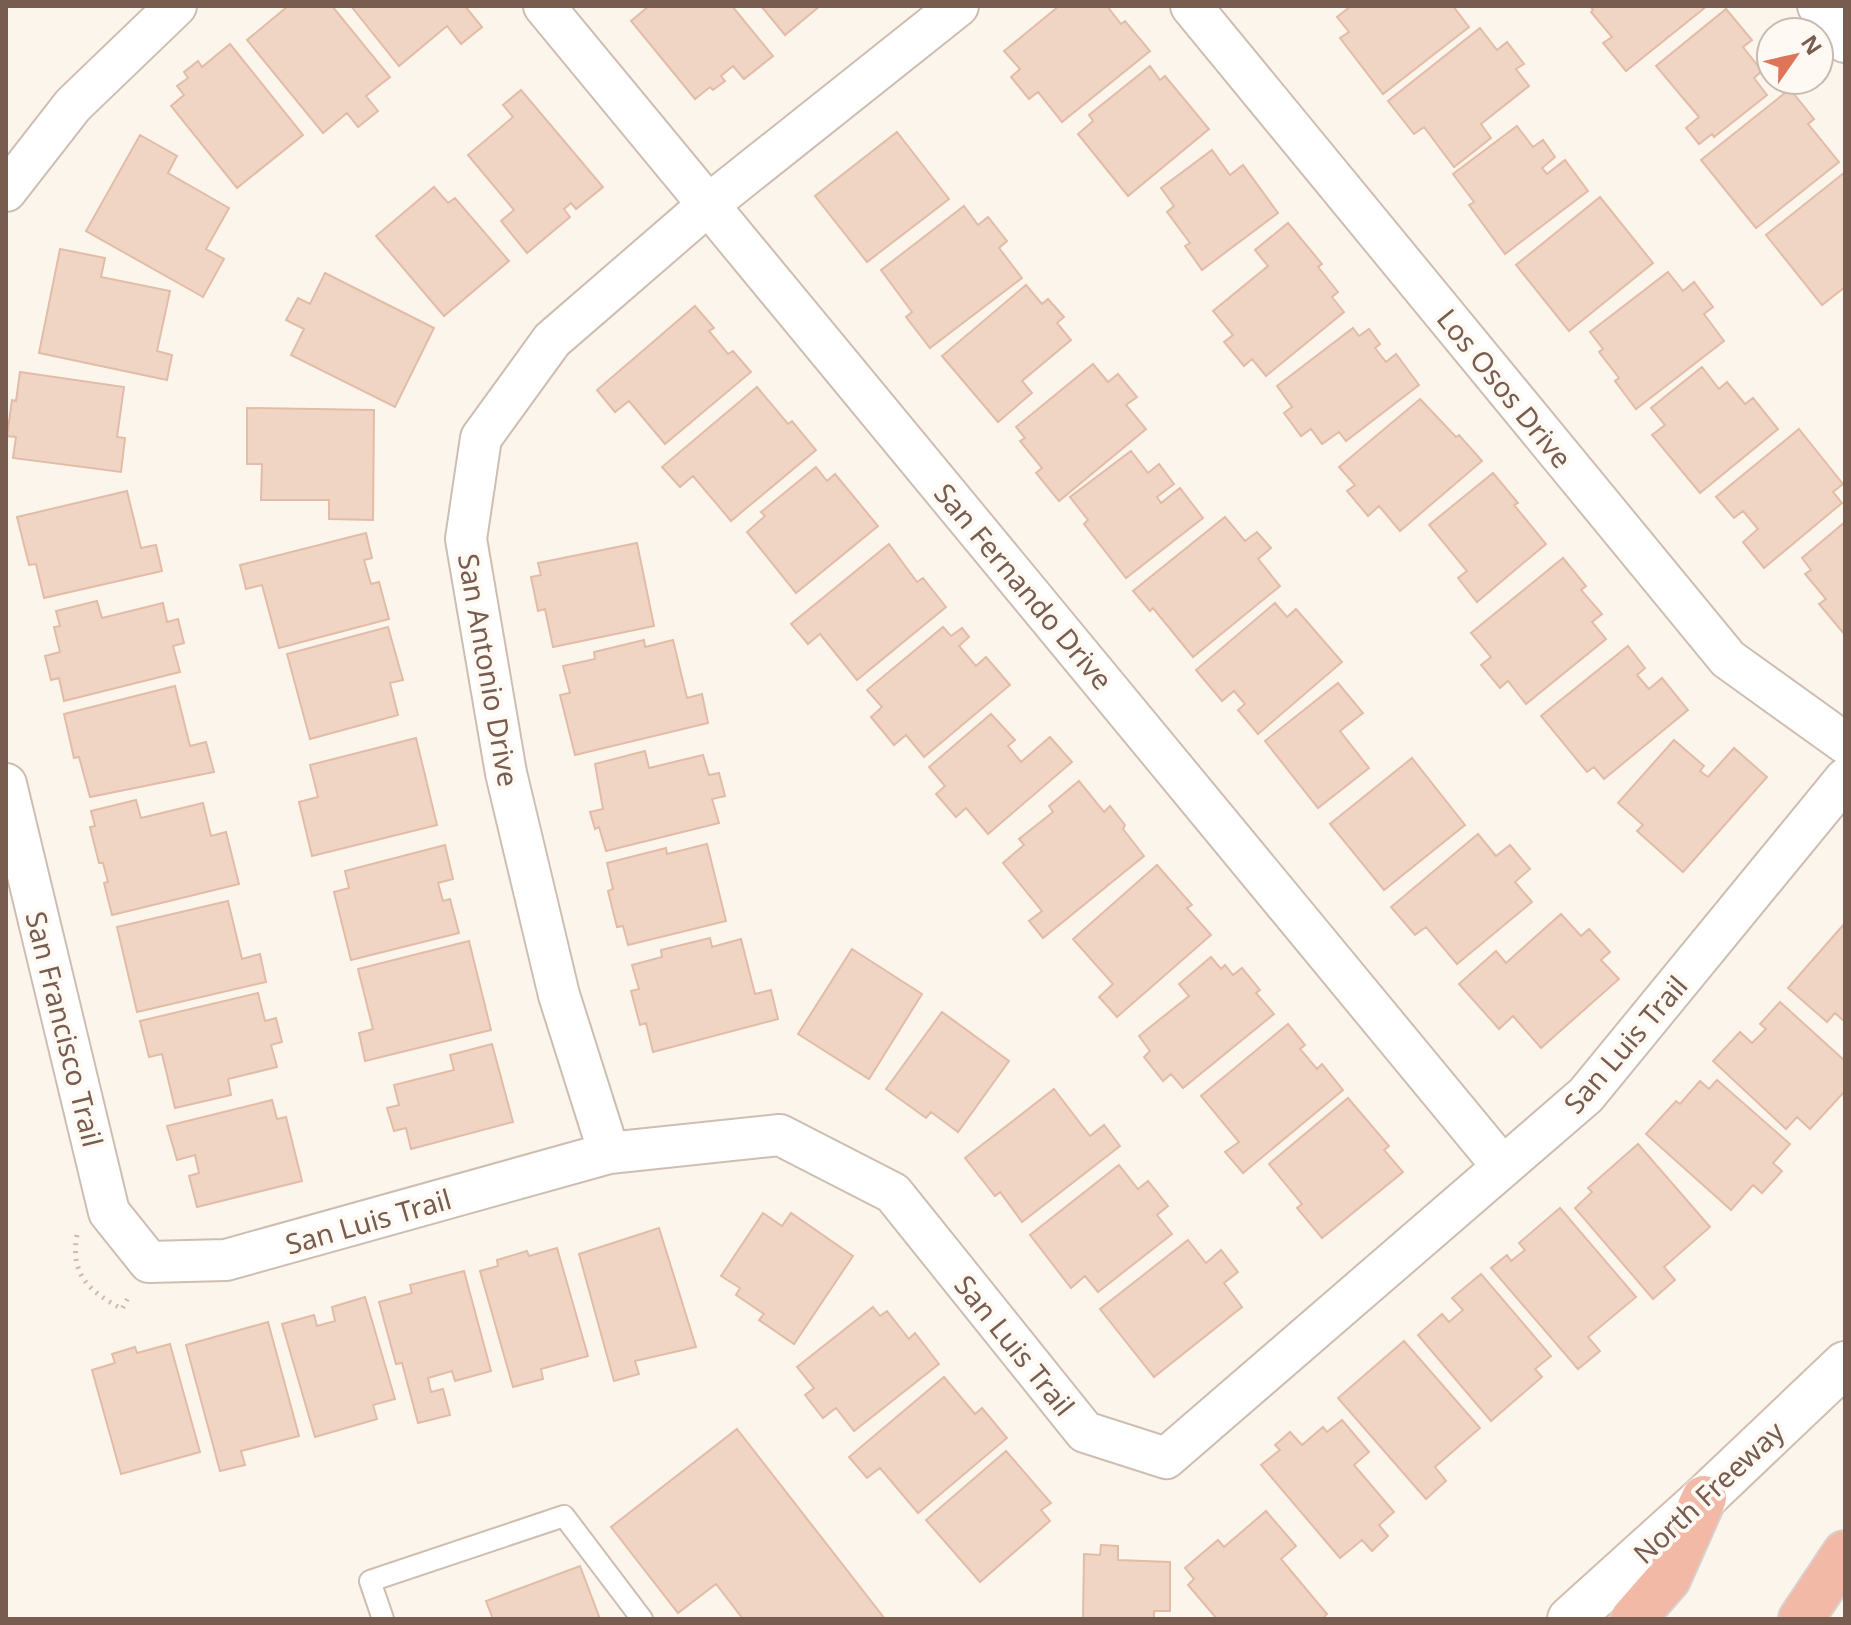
<svg xmlns="http://www.w3.org/2000/svg" width="1851" height="1625" font-family="'Noto Sans',sans-serif">
<style>
.building{fill:#f0d5c5;stroke:#e2bca6;stroke-width:2}
.lines{fill:none;stroke-linecap:round;stroke-linejoin:round}
.lane-casing{stroke:#cebeb1;stroke-width:24}
.street-casing{stroke:#cebeb1;stroke-width:44}
.secondary-casing{stroke:#d1beaf;stroke-width:48}
.highway-casing{stroke:#d9d1ce;stroke-width:48}
.path{stroke:#d6b8a7;stroke-width:5;stroke-dasharray:2 6;stroke-linecap:butt}
.lane{stroke:#fff;stroke-width:20}
.street{stroke:#fff;stroke-width:40}
.secondary{stroke:#fff;stroke-width:44}
.highway{stroke:#f2b9a7;stroke-width:44}
.labels{text-anchor:middle;dominant-baseline:central;stroke-width:8;stroke-linejoin:round;paint-order:stroke}
.street-label{font-size:28px;fill:#775c4f;stroke:#fef9f2}
</style>
<rect width="100%" height="100%" fill="#fcf5ec"/>
<path class="building" d="M288 6H332L390 77 366 96 378 111 358 127 347 113 323 133 247 40Z
M351 6H465L482 27 461 44 447 26 399 66Z
M649 6H732L773 56 744 79 733 66 721 76 725 81 713 90 710 87 695 99 631 21Z
M761 6H820L785 35Z
M1059 6H1107L1121 24 1125 21 1150 51 1062 122 1038 92 1029 99 1011 77 1020 69 1004 51Z
M1351 6H1453L1469 27 1383 94 1340 38 1349 32 1337 17Z
M1590 6H1707L1626 71 1603 43 1612 37 1591 12 1593 10Z
M1726 9 1752 40 1743 47 1762 71 1754 78 1767 95 1714 137 1712 134 1699 144 1686 128 1699 117 1656 66Z
M1480 28 1497 50 1507 42 1524 64 1516 69 1529 86 1481 124 1491 138 1454 167 1424 127 1414 134 1388 101Z
M230 44 303 135 237 188 171 106 184 95 177 86 188 78 184 72 198 61 202 67Z
M1150 66 1160 80 1165 76 1209 129 1128 196 1078 134 1093 121 1089 115Z
M1790 89 1814 119 1808 124 1839 162 1756 228 1701 160Z
M521 90 603 187 576 209 571 203 564 209 570 217 527 253 501 221 514 210 468 155 513 117 503 105Z
M1517 126 1533 147 1543 140 1555 157 1542 168 1547 174 1565 160 1588 191 1505 254 1469 205 1474 202 1453 174Z
M897 132 949 199 867 262 815 196Z
M140 135 177 156 168 173 229 208 206 249 224 259 203 297 86 231Z
M1212 150 1230 175 1243 165 1278 213 1202 270 1185 246 1190 243 1167 212 1174 206 1161 188Z
M1845 172V287L1822 305 1766 235Z
M434 187 448 203 455 198 509 261 444 316 376 236Z
M1600 197 1653 263 1569 331 1516 265Z
M964 206 978 225 988 217 1007 241 999 248 1022 278 930 348 906 317 912 312 881 270Z
M1288 223 1322 264 1318 267 1338 292 1332 297 1344 312 1266 376 1252 359 1244 366 1224 342 1233 335 1213 311 1268 266 1255 250Z
M60 249 105 258 101 277 170 291 157 351 172 355 167 380 39 353Z
M1668 272 1683 291 1694 282 1713 307 1704 314 1724 341 1636 409 1615 381 1619 378 1599 352 1603 349 1590 332Z
M325 273 434 328 395 407 291 355 304 329 286 320 298 298 310 304Z
M1026 285 1042 304 1048 299 1064 317 1057 323 1071 340 1022 381 1032 393 998 422 942 356Z
M695 306 714 328 709 331 728 354 733 351 751 372 665 444 629 401 615 412 597 390Z
M1353 328 1359 336 1369 329 1380 344 1375 348 1386 362 1396 354 1419 385 1346 441 1339 432 1322 444 1311 429 1301 436 1284 413 1292 407 1277 386Z
M1093 364 1108 382 1118 374 1137 397 1126 405 1146 429 1059 501 1036 473 1042 468 1020 441 1025 438 1016 427Z
M1702 367 1719 389 1727 382 1745 404 1753 398 1778 429 1700 493 1652 435 1665 425 1651 408Z
M20 372 124 387 117 437 125 438 121 472 13 458 16 437 7 436 12 400 16 401Z
M757 387 788 424 792 421 816 450 731 521 693 476 680 487 662 467Z
M1420 399 1456 437 1459 435 1482 461 1400 531 1379 506 1368 516 1347 491 1355 485 1339 467Z
M247 408 374 410 373 520 329 519V500H261L262 464H247Z
M1799 429 1843 484 1833 492 1842 503 1764 568 1743 542 1758 529 1743 511 1734 518 1716 497Z
M1131 451 1148 473 1159 464 1174 484 1157 497 1161 503 1180 488 1203 518 1126 578 1084 524 1088 520 1070 497Z
M816 467 827 481 835 474 878 526 796 593 747 532 765 516 761 512Z
M1493 473 1518 503 1514 505 1546 544 1477 602 1458 578 1467 571 1429 525Z
M127 491 141 548 156 545 162 571 44 598 36 564 29 565 17 517Z
M1225 517 1245 541 1257 532 1271 548 1258 559 1280 586 1193 657 1153 608 1150 611 1133 591Z
M1845 522V635L1819 604 1826 599 1805 574 1811 570 1802 558Z
M366 533 372 558 364 560 371 584 379 582 389 619 279 648 262 585 246 589 240 565Z
M637 543 654 626 553 647 545 609 538 611 531 577 541 575 538 563Z
M889 544 917 582 923 578 946 607 857 680 820 634 808 644 791 624Z
M1563 558 1586 586 1581 590 1602 614 1592 622 1606 639 1526 704 1508 681 1500 688 1481 665 1491 657 1471 633Z
M97 601 102 618 163 603 167 622 178 619 184 643 173 646 180 672 64 701 59 678 51 680 45 656 60 652 54 627 60 626 56 611Z
M1275 603 1287 617 1296 609 1342 662 1258 734 1238 710 1245 704 1234 691 1222 701 1196 670Z
M388 627 403 680 390 683 398 715 310 739 287 654Z
M943 627 951 636 962 628 969 637 959 646 976 666 986 657 1010 685 924 757 906 735 894 745 871 717 882 707 867 690Z
M644 640 645 647 673 640 687 698 702 694 708 723 575 755 560 695 570 693 563 666 595 659 594 652Z
M1628 646 1645 668 1637 675 1649 689 1662 678 1688 710 1604 779 1594 767 1587 772 1541 716Z
M1338 683 1363 713 1340 731 1369 768 1318 808 1265 741Z
M175 686 190 746 206 742 214 772 90 797 79 757 74 758 64 714Z
M991 714 1015 740 1008 746 1021 762 1050 737 1072 762 988 834 966 808 956 817 936 794 945 786 929 767Z
M416 738 437 825 312 856 299 802 318 797 310 765Z
M1674 740 1704 766 1700 771 1708 777 1734 748 1767 777 1683 872 1637 831 1643 825 1618 803Z
M645 751 649 768 703 755 709 775 719 773 725 796 712 799 719 823 606 851 599 827 595 829 590 812 603 809 595 764Z
M1412 758 1465 825 1384 890 1330 824Z
M1079 781 1104 812 1110 806 1125 825 1123 829 1144 856 1043 938 1029 921 1042 911 1003 863 1024 845 1019 839 1053 812 1049 806Z
M136 800 141 818 203 803 211 836 226 832 239 884 112 915 104 883 108 882 103 863H99L90 827 95 826 91 811Z
M1478 834 1496 856 1510 845 1530 869 1515 882 1532 902 1457 964 1426 927 1415 935 1391 907Z
M707 844 726 921 628 945 623 926 617 927 608 891 613 889 607 863 666 848 667 854Z
M445 845 453 879 438 883 443 901 450 899 459 933 351 960 334 892 349 888 345 871Z
M1157 865 1192 905 1187 908 1211 935 1117 1017 1099 997 1113 984 1073 939Z
M228 901 242 959 260 954 266 982 137 1012 117 927Z
M1561 914 1581 936 1589 929 1610 952 1601 960 1619 979 1541 1048 1513 1016 1499 1029 1459 984 1496 951 1506 963Z
M1845 923V1022L1835 1013 1827 1022 1788 988Z
M710 938 712 947 741 939 755 994 771 990 778 1019 653 1052 646 1023 640 1025 631 991 639 989 632 965 662 957 661 950Z
M469 941 491 1030 365 1061 359 1033 373 1029 358 969Z
M852 949 922 994 869 1079 798 1034Z
M1211 957 1221 969 1225 965 1233 975 1242 968 1260 990 1256 993 1274 1014 1183 1088 1171 1074 1163 1081 1144 1057 1150 1051 1139 1036 1189 996 1179 984Z
M258 993 265 1021 276 1018 282 1042 271 1045 277 1067 228 1079 231 1095 175 1108 162 1054 149 1057 140 1021Z
M1780 1002 1845 1061V1091L1810 1129 1797 1117 1786 1129 1713 1061 1740 1032 1752 1043 1766 1029 1760 1024Z
M942 1012 1009 1061 958 1132 931 1112 926 1118 886 1089Z
M1288 1024 1305 1045 1300 1049 1317 1069 1322 1064 1343 1090 1243 1173 1225 1152 1239 1142 1201 1096Z
M492 1044 513 1122 411 1149 406 1128 394 1131 387 1108 399 1105 394 1085 454 1070 450 1055Z
M1717 1080 1790 1144 1773 1163 1782 1171 1762 1193 1753 1185 1731 1210 1646 1134 1676 1101 1680 1104 1700 1081 1709 1089Z
M1054 1089 1090 1136 1104 1125 1120 1146 1022 1222 1000 1192 995 1196 965 1158Z
M1348 1098 1389 1146 1384 1150 1403 1172 1322 1238 1297 1208 1302 1204 1269 1164Z
M272 1100 277 1119 286 1117 302 1181 197 1207 189 1176 199 1173 195 1155 177 1160 167 1126Z
M1638 1144 1710 1227 1664 1267 1675 1280 1653 1299 1575 1208 1592 1192 1588 1188Z
M1119 1165 1138 1189 1148 1181 1168 1206 1157 1215 1172 1234 1098 1292 1085 1276 1071 1288 1030 1235Z
M1560 1208 1636 1297 1588 1337 1600 1351 1578 1369 1491 1268 1507 1255 1511 1261 1525 1250 1519 1243Z
M763 1213 782 1226 791 1213 853 1256 794 1344 759 1320 764 1314 736 1295 740 1288 721 1276Z
M659 1228 696 1347 635 1361 639 1374 614 1381 579 1254Z
M1188 1240 1206 1263 1221 1250 1238 1272 1224 1283 1242 1307 1154 1377 1100 1309Z
M557 1248 588 1356 541 1369 543 1379 513 1387 480 1271 498 1266 497 1260 527 1251 529 1256Z
M464 1271 491 1371 455 1381 452 1371 428 1378 431 1392 443 1389 450 1415 418 1423 402 1363 396 1364 379 1302 412 1293 410 1285Z
M1481 1274 1551 1356 1535 1369 1542 1377 1491 1421 1418 1335 1442 1314 1449 1322 1463 1310 1452 1298Z
M365 1297 395 1399 373 1405 377 1419 315 1437 282 1324 314 1315 317 1326 335 1321 332 1307Z
M873 1307 880 1316 887 1311 909 1339 915 1333 939 1364 854 1431 836 1408 823 1418 805 1395 814 1388 797 1367Z
M268 1322 299 1436 241 1451 245 1465 220 1471 186 1345Z
M1404 1341 1480 1428 1435 1467 1446 1481 1426 1499 1338 1398Z
M170 1344 200 1452 121 1474 92 1370 115 1363 112 1354 135 1347 137 1353Z
M944 1377 975 1414 982 1408 1007 1438 918 1513 880 1468 867 1478 849 1457Z
M1342 1420 1369 1452 1354 1465 1394 1512 1379 1525 1388 1536 1372 1551 1362 1540 1340 1558 1261 1465 1280 1450 1275 1445 1290 1432 1302 1445 1323 1427 1327 1432Z
M737 1429 885 1619H743L716 1584 678 1613 611 1527Z
M1006 1451 1051 1503 1041 1510 1050 1521 980 1582 926 1520Z
M1266 1511 1296 1546 1281 1559 1327 1614 1322 1619H1217L1188 1585 1194 1579 1185 1568 1218 1540 1224 1547Z
M1101 1545 1118 1546V1560L1170 1562V1611H1154V1619H1083L1084 1554 1100 1555Z
M580 1566 600 1619H493L486 1601Z"/>
<g class="lines">
<defs>
<path id="lane" d="M383 1619 370 1581 564 1516 642 1619"/>
<path id="street" d="M544 6 1503 1167
M1191 6 1728 659 1845 743
M1818 6 1845 42
M6 191 73 105 176 6
M6 784 109 1212 149 1262 226 1260 609 1153 780 1135 893 1193 1085 1432 1166 1458 1586 1095 1845 779
M609 1153 559 995 506 773 466 539 481 438 552 340 708 205 958 6"/>
<path id="secondary" d="M1570 1619 1704 1498 1845 1364"/>
<path id="highway" d="M1633 1619 1668 1579 1704 1498
M1801 1619 1845 1553"/>
</defs>
<use href="#lane" class="lane-casing"/>
<use href="#street" class="street-casing"/>
<use href="#secondary" class="secondary-casing"/>
<use href="#highway" class="highway-casing"/>
<path class="path" d="M77 1235C70 1275 89 1291 122 1309L130 1294"/>
<use href="#lane" class="lane"/>
<use href="#street" class="street"/>
<use href="#secondary" class="secondary"/>
<use href="#highway" class="highway"/>
</g>
<g class="labels">
<g class="street-label">
<text transform="translate(1505 388) rotate(51)">Los Osos Drive</text>
<text transform="translate(1024 586) rotate(50)">San Fernando Drive</text>
<text transform="translate(489 670) rotate(80)">San Antonio Drive</text>
<text transform="translate(65 1029) rotate(76)">San Francisco Trail</text>
<text transform="translate(1625 1044) rotate(-49)">San Luis Trail</text>
<text transform="translate(368 1221) rotate(-16)">San Luis Trail</text>
<text transform="translate(1015 1345) rotate(51)">San Luis Trail</text>
<text transform="translate(1708 1492) rotate(-43)">North Freeway</text>
</g>
</g>
<rect width="1851" height="1625" fill="none" stroke="#775c4f" stroke-width="16"/>
<g transform="translate(1795 56) rotate(56)"><circle r="38" fill="#fef9f2" stroke="#c8bab1" stroke-width="2"/>
<path d="M0-6L14 30L0 20L-14 30Z" fill="#de7458"/>
<text y="-12" font-size="22" font-weight="bold" text-anchor="middle" fill="#775c4f">N</text>
</g>
</svg>
